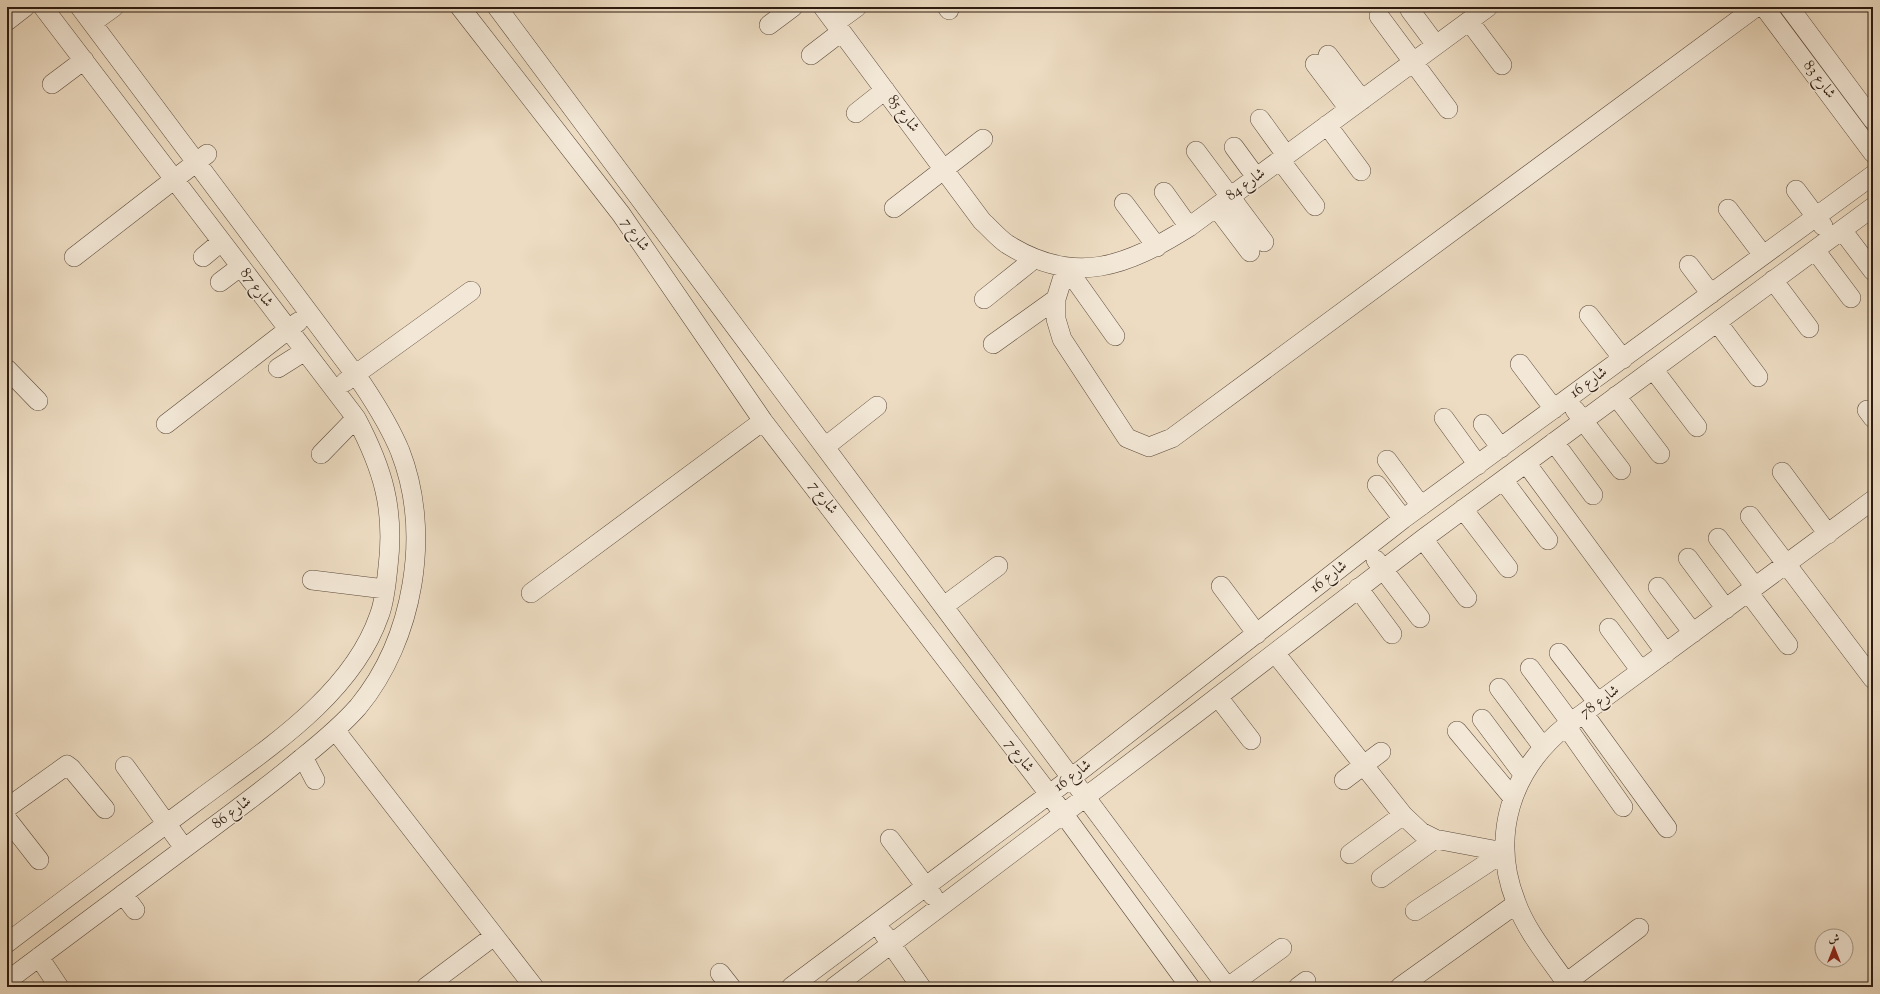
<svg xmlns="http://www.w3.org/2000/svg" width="1880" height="994" font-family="'Sorts Mill Goudy',Amiri,serif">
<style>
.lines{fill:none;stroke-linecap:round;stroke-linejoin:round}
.minor-casing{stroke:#5c4a3c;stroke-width:20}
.minor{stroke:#f3e8d7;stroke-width:19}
.labels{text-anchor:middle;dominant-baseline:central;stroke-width:3;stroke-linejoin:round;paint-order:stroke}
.street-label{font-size:15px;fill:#2c1a0f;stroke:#f3e8d7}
</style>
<rect width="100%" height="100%" fill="#eddcc2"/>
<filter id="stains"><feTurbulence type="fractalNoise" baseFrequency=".005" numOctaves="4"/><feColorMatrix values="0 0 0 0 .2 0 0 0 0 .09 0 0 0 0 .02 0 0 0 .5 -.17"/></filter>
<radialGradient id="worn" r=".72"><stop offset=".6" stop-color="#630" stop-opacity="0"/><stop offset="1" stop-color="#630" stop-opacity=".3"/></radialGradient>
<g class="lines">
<defs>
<path id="minor" d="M460 7 621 214 763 421 1049 794 1190 987
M497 7 1227 987
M823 7 982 221C990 228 998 238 1007 244 1075 287 1127 266 1189 227L1488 7
M947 7 949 10
M1764 7 1873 153
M1789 7 1873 120
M1410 10 1436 45
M1379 16 1448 109
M7 21 25 7
M1469 21 1502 65
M92 23 114 7
M835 23 857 7
M769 25 793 7
M811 55 841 32
M1328 55 1362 100
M1315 64 1349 109
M52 84 84 60
M856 113 885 90
M1260 119 1286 155
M1327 125 1361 171
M1234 147 1256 177
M1196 151 1264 242
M1280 160 1315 206
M1796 190 1823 226
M1164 192 1189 227
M1124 203 1157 247
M1216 207 1250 252
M894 208 983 139
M1728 209 1763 255
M1842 230 1873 271
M1815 250 1851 298
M74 257 207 154
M203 257 221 242
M1689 265 1711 294
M1066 267 1056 299V319L1062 339 1127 438 1149 447 1172 438 1756 7
M1066 267 1115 336
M1773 280 1809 328
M220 282 240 267
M984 299 1034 259
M1589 315 1623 359
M1717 322 1758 377
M993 344 1056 299
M1520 364 1554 409
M278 368 305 351
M7 369 38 401
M1653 369 1697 427
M345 382 471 291
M1616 396 1660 454
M1575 410 1621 470
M1867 410 1873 418
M1444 418 1478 465
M166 424 298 322
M1483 424 1501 448
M1554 442 1593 495
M825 447 877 406
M321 454 356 418
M1387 460 1421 506
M1526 463 1666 653
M1782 472 1828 534
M1503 480 1548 540
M1377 485 1403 519
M1463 509 1508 568
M1750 516 1873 679
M1718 538 1755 587
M1423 539 1467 598
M1688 558 1726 609
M1376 560 1420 618
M312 580 385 589
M1221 586 1257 634
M1658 587 1693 633
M1358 588 1392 634
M1748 592 1788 645
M531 593 763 421
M944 606 998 566
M1609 628 1641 671
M1275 653 1403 815 1421 832 1435 839 1504 852
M1559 653 1598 703
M1530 668 1571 723
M1499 688 1543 747
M1218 697 1251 740
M1584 714 1667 828
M1482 719 1523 774
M1566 726 1623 807
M335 730 534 987
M1457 731 1513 798
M303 757 315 780
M125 766 184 848
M1344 780 1381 752
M7 808 67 765 71 768 105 809
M7 819 39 860
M890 839 933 896
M1350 854 1403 815
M1381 878 1435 839
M123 894 135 910
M1415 911 1504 852
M884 934 921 987
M7 943C70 895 134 848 197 801 262 752 351 697 379 616 385 601 386 584 388 567 395 509 383 469 356 418L43 7
M39 957 59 987
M720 973 731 987
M7 981C72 932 137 884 201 836 236 810 270 785 302 758 322 742 341 726 358 707 414 639 432 533 400 451 390 427 377 406 363 385L80 7
M1566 983 1639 928
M426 987 494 936
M791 987 1071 778 1403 519 1873 175
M834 987 1194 715 1423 539 1873 207
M1228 987 1282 948
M1298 987 1306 981
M1400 987 1516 904
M1569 987C1551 960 1527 933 1516 902 1490 836 1511 770 1566 726L1873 500"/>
</defs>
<use href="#minor" class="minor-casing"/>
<use href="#minor" class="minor"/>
</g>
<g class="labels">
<g class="street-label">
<text transform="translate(1819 80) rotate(53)">شارع 83</text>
<text transform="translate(903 114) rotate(53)">شارع 85</text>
<text transform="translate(1246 185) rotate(-36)">شارع 84</text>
<text transform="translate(635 235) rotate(55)">شارع 7</text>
<text transform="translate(256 288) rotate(53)">شارع 87</text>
<text transform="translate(1589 383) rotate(-36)">شارع 16</text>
<text transform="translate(823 498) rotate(53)">شارع 7</text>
<text transform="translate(1329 577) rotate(-38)">شارع 16</text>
<text transform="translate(1600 702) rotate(-36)">شارع 78</text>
<text transform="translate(1019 756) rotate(53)">شارع 7</text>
<text transform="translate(1073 776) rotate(-37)">شارع 16</text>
<text transform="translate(232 813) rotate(-37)">شارع 86</text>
</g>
</g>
<rect width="1880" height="994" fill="none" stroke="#eddcc2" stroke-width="24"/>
<rect x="8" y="8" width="1864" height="978" fill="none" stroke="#2c1a0f" stroke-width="2"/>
<rect x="12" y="12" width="1856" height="970" fill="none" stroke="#2c1a0f"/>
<g transform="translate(1834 948)"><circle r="19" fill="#f3e8d7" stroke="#a39687"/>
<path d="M0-3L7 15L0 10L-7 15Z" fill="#8f2418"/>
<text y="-6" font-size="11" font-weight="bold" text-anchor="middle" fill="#2c1a0f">ش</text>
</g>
<rect width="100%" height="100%" filter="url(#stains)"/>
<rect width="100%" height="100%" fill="url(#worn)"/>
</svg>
